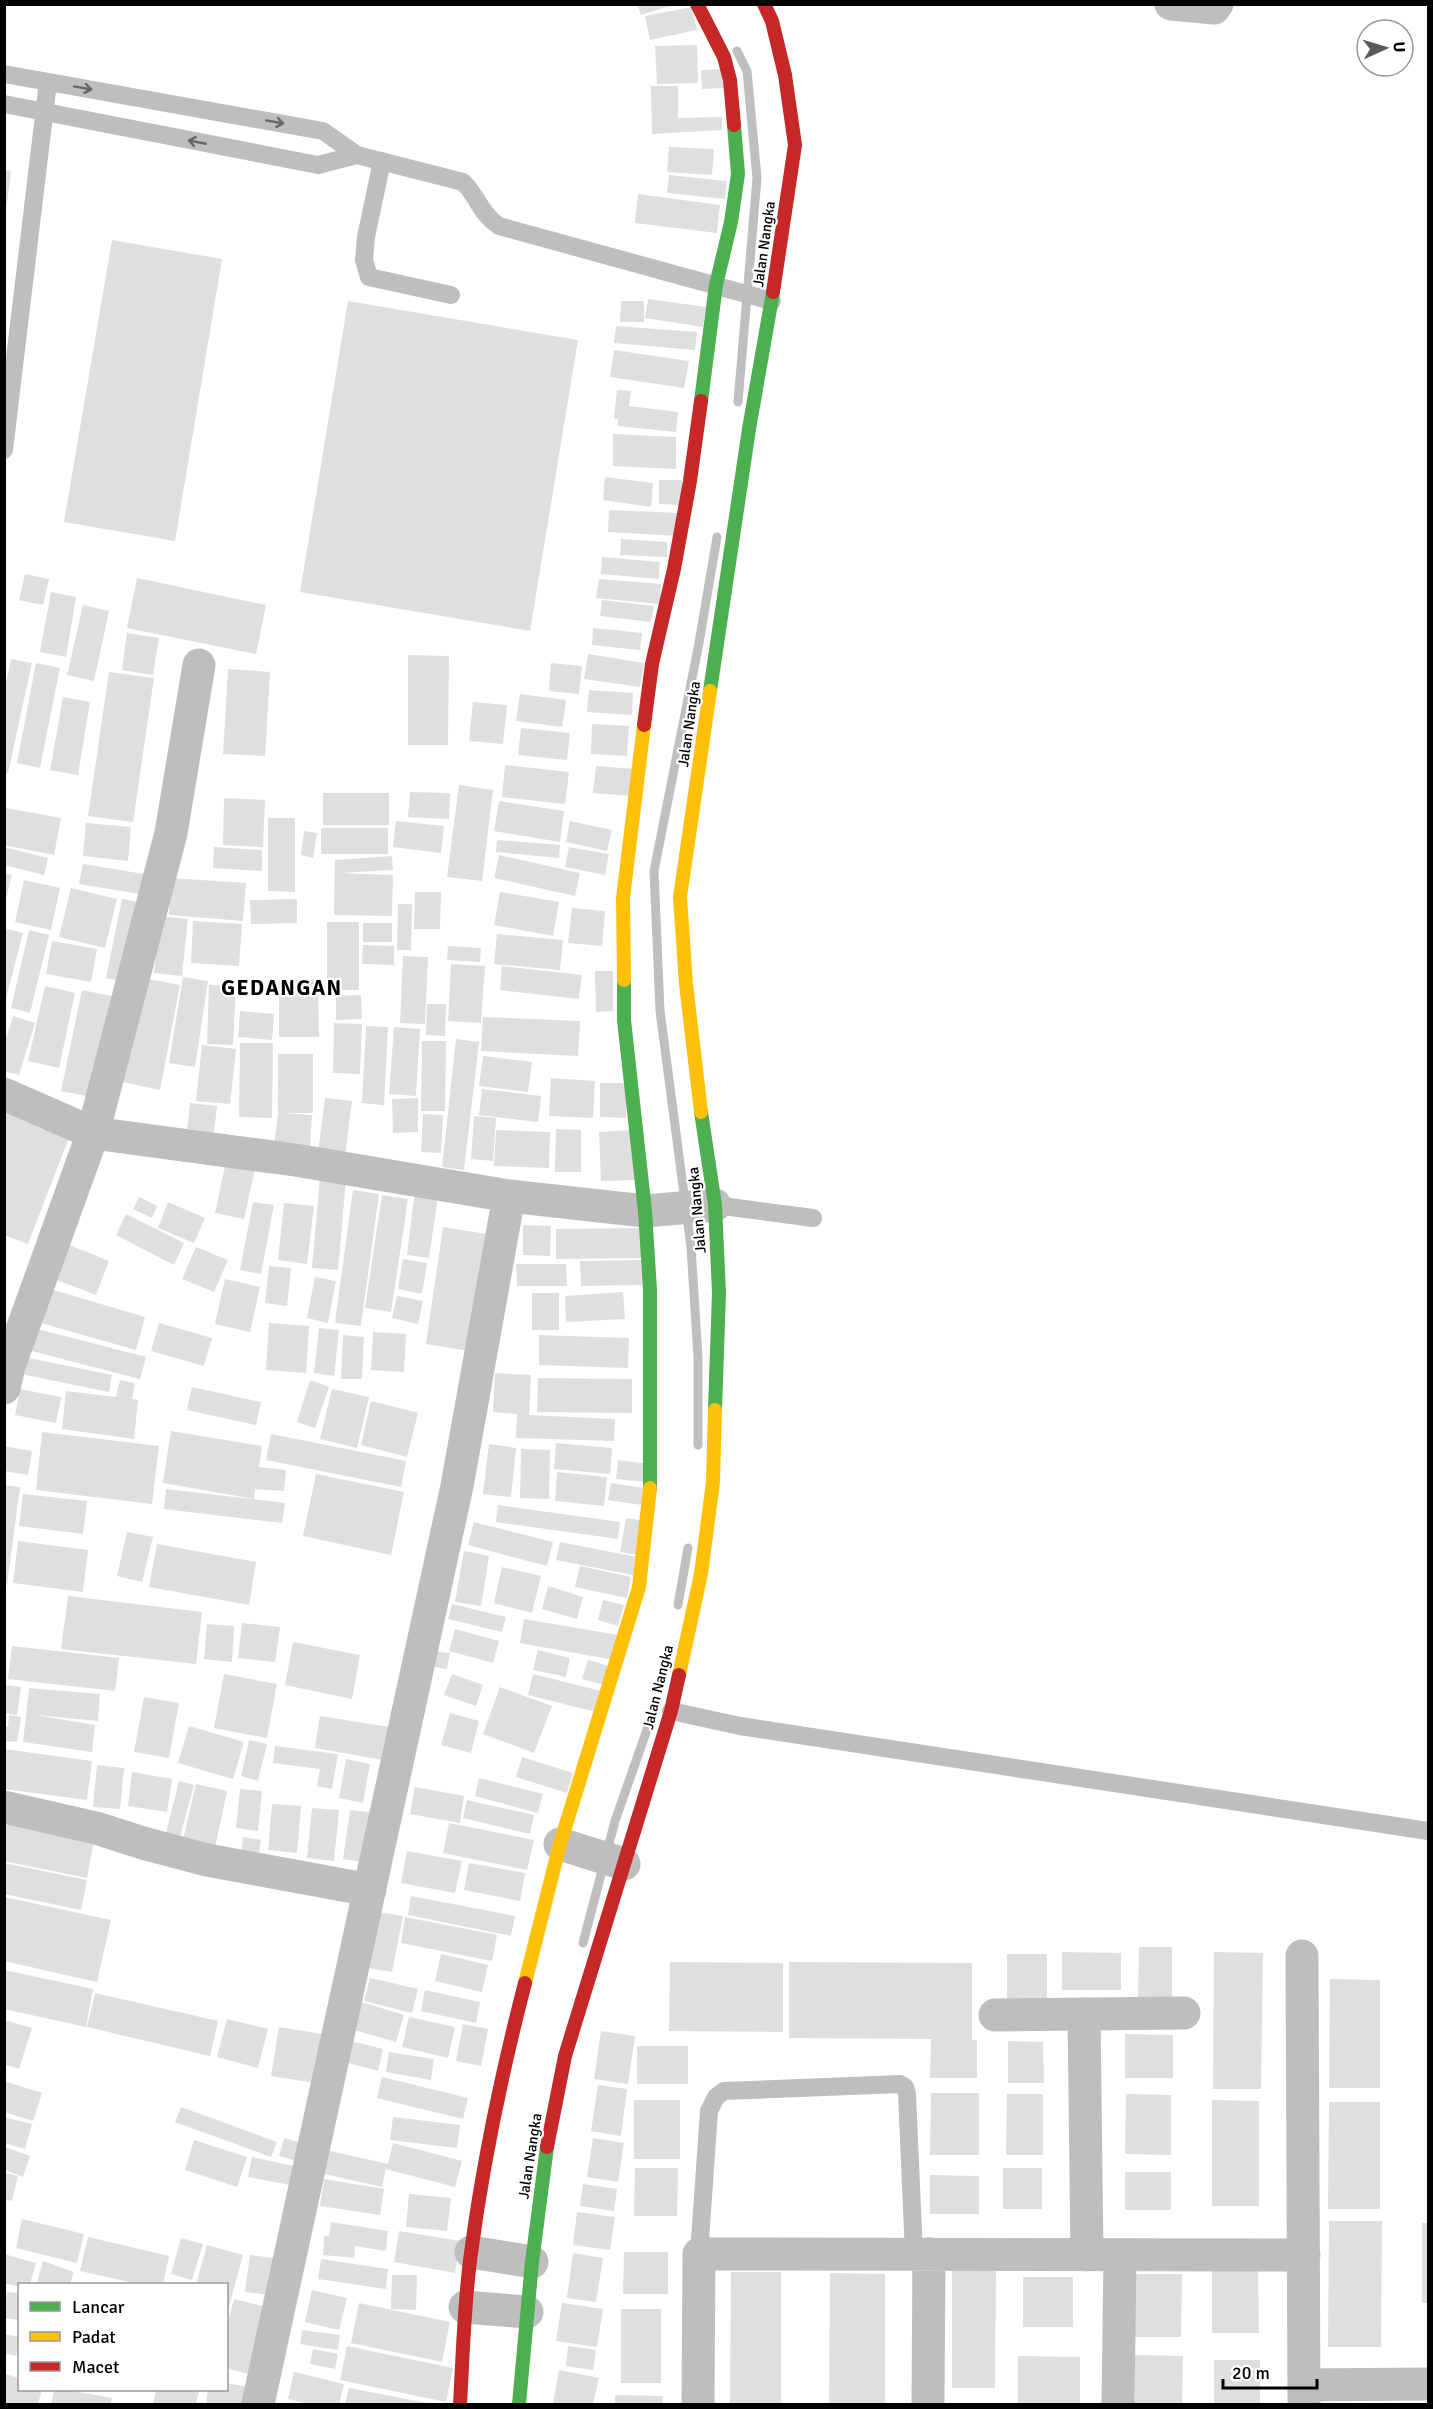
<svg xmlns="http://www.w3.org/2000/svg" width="1433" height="2409" font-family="Signika,sans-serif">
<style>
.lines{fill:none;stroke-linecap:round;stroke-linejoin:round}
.stream{stroke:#bfbfbf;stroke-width:9}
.building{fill:#dfdfdf}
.lane{stroke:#bebebe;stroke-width:18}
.street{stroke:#bebebe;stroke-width:33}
.fast{stroke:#4caf50;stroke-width:14}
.slow{stroke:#ffc107;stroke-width:14}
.jam{stroke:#c62828;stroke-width:14}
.oneway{stroke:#686868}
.labels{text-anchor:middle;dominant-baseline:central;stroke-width:4.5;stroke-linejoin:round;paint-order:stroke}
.street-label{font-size:15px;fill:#000;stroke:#fff}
.district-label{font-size:21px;font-weight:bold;letter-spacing:1.5px;fill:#000;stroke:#fff}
</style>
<rect width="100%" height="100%" fill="#fff"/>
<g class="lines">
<path class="stream" d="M737 51 747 71 757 178 738 402
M698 1445V1357L691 1247 660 1011 654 871 699 643 717 537
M678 1605 688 1548
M583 1943 615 1821 656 1704"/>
</g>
<path class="building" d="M637 4H672V5L641 15Z
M692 7 697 30 650 40 645 16Z
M697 45 698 83 657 84 655 46Z
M724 69V88L702 89 701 70Z
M651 86H678V118L722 117V130L652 134Z
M669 147 714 149 712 175 667 172Z
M4 170 11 171 6 212H4Z
M669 175 727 181 725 199 667 193Z
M638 194 720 205 717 233 635 223Z
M112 240 222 259 175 541 64 522Z
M648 299 706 307 703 327 645 318Z
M348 301 578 340 530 631 300 592Z
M621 301H644V322H620Z
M616 326 697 332 695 350 614 343Z
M614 350 689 361 684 388 610 377Z
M617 390 631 391 629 406 678 412 676 432 618 426V419H614Z
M613 434 676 437V469L613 466Z
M605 477 653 483 651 507 603 500Z
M659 480H682L681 505 659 504Z
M609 510 679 513 678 536 608 532Z
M621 539 667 542V557L620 555Z
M602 557 660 562 659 579 601 574Z
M25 574 49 579 43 605 19 600Z
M137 578 266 605 256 654 127 628Z
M599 579 661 584 660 604 596 598Z
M51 592 76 597 66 657 40 652Z
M602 600 654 606 651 622 600 616Z
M83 605 109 611 94 681 67 675Z
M593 628 642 633 640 650 592 645Z
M127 633 159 638 153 675 122 670Z
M588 654 644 663 640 687 584 679Z
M408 655 449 656 448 745H408Z
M11 659 32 663 8 773 4 772V692Z
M36 663 60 668 40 768 17 763Z
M551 663 582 666 579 694 549 691Z
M228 669 270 672 265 756 223 754Z
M109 672 154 678 133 822 88 816Z
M589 690 633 693 632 715 587 712Z
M520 694 566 700 562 727 516 721Z
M63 697 90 702 78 775 50 770Z
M473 702 507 705 503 744 469 741Z
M592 724 629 726 627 756 591 754Z
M521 728 570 733 567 760 518 755Z
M505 765 569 772 565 804 502 797Z
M596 766 635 769 633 796 593 793Z
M459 785 493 790 482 881 447 877Z
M410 792 450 793 449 819 408 817Z
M323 793H389V825H323Z
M224 798 265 800 263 847 223 845Z
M499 801 564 811 560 842 494 831Z
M6 808 61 818 54 855 4 845Z
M268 818H295V892L268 891Z
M396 821 444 826 441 853 393 847Z
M570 821 612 830 607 851 566 842Z
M86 823 131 827 128 861 83 856Z
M321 828H388V854H321Z
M304 831 317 833 313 858 301 855Z
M497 840 560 845 559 858 496 852Z
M4 847 48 858 44 875 4 865Z
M214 847 262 850V871L213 868Z
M569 847 609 854 605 875 565 867Z
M499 855 580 873 575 896 494 878Z
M392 856 393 870 339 873 393 875 392 916 334 915 335 860Z
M83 864 144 874 140 894 79 884Z
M4 873 12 875 5 903H4Z
M171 878 246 883 243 921 169 915Z
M24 880 60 888 51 930 15 922Z
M71 888 117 899 105 948 59 937Z
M415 892H441L440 929H414Z
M500 892 559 902 553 936 494 925Z
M122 899 143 903 127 982 106 978Z
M297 899V923L251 924 250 900Z
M398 904H412L411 950H397Z
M572 908 605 911 602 946 568 943Z
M160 916 188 919 182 976 154 973Z
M193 921 242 924 239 966 191 963Z
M327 922H359V990H327Z
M363 923H392V942H363Z
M4 928 23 933 5 1002H4Z
M29 930 49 935 30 1013 11 1008Z
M497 934 563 940 560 970 494 964Z
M52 941 97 949 91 982 46 974Z
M363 945 394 946V965L362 964Z
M448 946 481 948 480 962 447 960Z
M403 956 428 957 425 1024 400 1023Z
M451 964 485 966 481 1023 448 1021Z
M502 966 582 975 579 999 500 990Z
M595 971H613V1011L596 1012Z
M183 977 208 981 195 1067 169 1063Z
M143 978 180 985 160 1090 123 1082Z
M279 980H318L319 1037H279Z
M209 985 236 986 233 1045 207 1044Z
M45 986 75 993 59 1068 28 1061Z
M82 990 121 998 100 1099 61 1091Z
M361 995 362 1019 336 1020V996Z
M427 1004H446L445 1036 426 1035Z
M240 1011 274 1014 272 1040 238 1037Z
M13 1016 35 1023 19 1075 4 1071V1045Z
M483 1017 580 1021 578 1056 481 1051Z
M334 1023 362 1024 360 1074 333 1073Z
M366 1026 388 1027 384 1105 362 1103Z
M394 1027 420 1029 416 1096 389 1094Z
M456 1039 479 1042 464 1170 442 1167Z
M422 1041H446L445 1111H421Z
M240 1043H273L272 1118 239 1117Z
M202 1045 236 1049 230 1104 196 1101Z
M278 1054H313V1113H283L312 1115 310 1147 274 1145 278 1113Z
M483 1056 532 1062 528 1092 479 1086Z
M551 1078 595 1081 593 1118 549 1116Z
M600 1083H627L626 1118 600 1117Z
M482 1089 541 1096 538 1122 479 1115Z
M325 1098 352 1101 344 1164 317 1160Z
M418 1098V1132L393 1133 392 1099Z
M190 1103 217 1106 214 1133 187 1129Z
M4 1110 70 1135 28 1244 4 1235Z
M423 1114 443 1115 441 1153 421 1152Z
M474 1116 496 1118 493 1161 471 1159Z
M556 1129 581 1130V1172H555Z
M496 1130 550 1132 549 1168 494 1166Z
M632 1130 635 1180 601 1181 599 1132Z
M227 1157 256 1164 244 1219 215 1213Z
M320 1177 346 1180 338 1270 312 1268Z
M353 1190 379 1194 361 1326 335 1323Z
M415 1191 438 1195 429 1258 407 1255Z
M382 1195 408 1199 391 1312 365 1308Z
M139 1197 157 1206 152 1218 133 1209Z
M168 1202 205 1218 194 1243 158 1228Z
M253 1202 274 1205 261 1274 240 1270Z
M284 1203 314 1206 307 1264 278 1260Z
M126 1214 184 1243 174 1265 116 1235Z
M523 1225 551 1226 550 1256 523 1255Z
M443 1227 487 1234 469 1351 426 1344Z
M641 1228V1258L556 1259V1229Z
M62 1242 109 1261 96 1295 49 1277Z
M196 1247 228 1260 214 1292 182 1279Z
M403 1259 427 1263 422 1294 398 1289Z
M641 1260 642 1285 581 1286 580 1261Z
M516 1264H566L567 1286H517Z
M269 1266 291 1268 287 1306 265 1303Z
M315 1277 336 1281 328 1323 307 1318Z
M225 1279 260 1287 250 1332 215 1324Z
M50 1289 145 1317 136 1350 41 1323Z
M623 1292 625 1319 566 1322 565 1296Z
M532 1293H559V1330H532Z
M397 1296 423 1301 418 1324 392 1318Z
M159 1323 212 1338 204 1366 151 1351Z
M269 1323 309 1326 306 1373 266 1370Z
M30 1327 146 1357 140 1379 24 1349Z
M319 1328 339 1330 334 1376 314 1373Z
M373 1332 406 1334 404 1372 371 1370Z
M343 1335 364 1337 362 1379H341Z
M539 1335 629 1338 628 1368 539 1365Z
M24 1357 112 1375 109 1392 21 1374Z
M495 1373 531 1375 529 1415 615 1419 614 1441 516 1438 517 1414 493 1412Z
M538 1378 632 1379V1413L537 1412Z
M120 1380 135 1383 132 1399 138 1400 134 1439 62 1429 66 1391 116 1397Z
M310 1380 329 1387 315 1428 297 1422Z
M192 1387 261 1402 256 1425 187 1410Z
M20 1389 61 1397 56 1423 15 1415Z
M332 1389 369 1397 357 1448 320 1439Z
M371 1401 418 1413 407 1457 361 1445Z
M171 1431 262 1446 259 1467 286 1470 284 1491 255 1489 254 1499 163 1483Z
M42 1432 159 1446 152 1504 36 1490Z
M271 1434 406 1461 401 1487 266 1460Z
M556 1443 612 1448 610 1474 554 1469Z
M489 1444 516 1448 511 1497 483 1494Z
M4 1446 32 1451 28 1475 4 1471Z
M521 1449 550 1450 549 1499 520 1498Z
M618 1460 649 1464 647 1482 616 1479Z
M557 1472 607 1477 604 1506 555 1501Z
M316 1474 404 1492 391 1555 303 1536Z
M611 1483 644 1488 642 1505 608 1500Z
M4 1485 20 1487 7 1585H4Z
M166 1489 285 1503 282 1523 164 1509Z
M23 1494 87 1501 83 1534 19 1526Z
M498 1505 620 1522 618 1539 496 1522Z
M626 1518 645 1521 639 1555 620 1552Z
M474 1522 553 1542 547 1566 468 1545Z
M127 1532 153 1537 142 1582 117 1576Z
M18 1541 88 1550 83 1592 13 1583Z
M560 1542 637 1557 633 1575 556 1560Z
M157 1544 256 1562 249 1605 149 1587Z
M464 1551 489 1556 481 1606 455 1602Z
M580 1566 631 1577 627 1598 575 1587Z
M502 1567 541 1576 532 1613 494 1603Z
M548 1586 583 1597 577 1619 542 1609Z
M68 1596 202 1612 196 1664 61 1649Z
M603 1600 624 1605 618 1626 598 1620Z
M452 1604 506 1617 502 1632 448 1619Z
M524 1619 618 1635 614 1660 520 1643Z
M242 1623 280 1627 275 1662 238 1658Z
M207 1624 234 1626 232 1662 204 1659Z
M455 1629 499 1641 493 1663 449 1651Z
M293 1642 360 1655 352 1699 285 1685Z
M12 1646 119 1658 115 1691 8 1679Z
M538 1650 570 1658 566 1677 533 1670Z
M431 1651 450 1653 447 1669 428 1666Z
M588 1660 609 1666 604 1685 582 1679Z
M224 1674 277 1684 267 1738 214 1728Z
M452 1674 483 1685 476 1706 444 1695Z
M533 1674 601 1691 596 1712 528 1695Z
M4 1685 21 1687 17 1715 4 1713Z
M500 1687 552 1706 534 1753 483 1734Z
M29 1688 100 1694 98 1721 35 1715 95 1725 92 1752 23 1742Z
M144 1697 179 1703 169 1758 134 1752Z
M450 1713 479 1721 471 1753 441 1745Z
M9 1715 21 1717 17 1742 4 1741V1727H8Z
M320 1716 389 1727 383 1760 315 1748Z
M189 1726 244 1742 233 1779 178 1763Z
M249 1740 267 1744 258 1781 241 1776Z
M275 1746 338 1754 332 1789 317 1786 320 1769 273 1763Z
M4 1749 92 1761 87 1800 4 1789Z
M522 1757 573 1773 567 1793 516 1777Z
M346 1759 370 1764 363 1803 339 1798Z
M97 1765 124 1768 120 1809 93 1807Z
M132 1772 172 1779 167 1812 128 1806Z
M479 1778 543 1794 538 1813 475 1796Z
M179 1781 194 1785 180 1837 166 1833Z
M196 1784 227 1791 214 1852 182 1844Z
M415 1787 464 1796 460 1823 410 1814Z
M240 1789 262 1791 258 1831 236 1828Z
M467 1800 534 1815 530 1834 463 1818Z
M272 1804 301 1806 297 1853 268 1850Z
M312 1808 339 1810 334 1861 307 1858Z
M350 1810 376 1813 369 1863 343 1859Z
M9 1817 95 1835 87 1878 4 1861V1837Z
M449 1823 534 1840 527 1870 443 1853Z
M243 1837 261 1840 257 1866 240 1863Z
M407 1851 462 1861 455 1893 401 1883Z
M4 1863 87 1880 81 1910 4 1894Z
M469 1863 525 1873 520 1901 464 1890Z
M411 1896 515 1916 511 1936 408 1915Z
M4 1897 111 1920 97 1982 4 1961Z
M378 1912 403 1916 392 1972 368 1968Z
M405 1917 497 1935 492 1961 401 1943Z
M1139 1947H1172V1998H1138Z
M1062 1952 1121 1953V1990H1062Z
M1214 1952 1263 1953 1261 2089H1213Z
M441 1954 488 1965 482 1992 435 1981Z
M1007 1954H1047V2004H1007Z
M670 1962 783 1963V2032L669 2031Z
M789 1962 972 1963V2040H977V2078H930L931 2039 789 2038Z
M4 1970 93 1989 86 2027 4 2009Z
M370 1978 418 1989 412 2013 364 2001Z
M1330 1979 1380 1980V2088H1329Z
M425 1990 480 2002 476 2023 421 2011Z
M95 1993 218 2021 210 2056 87 2027Z
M355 2000 404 2015 396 2042 347 2028Z
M409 2017 455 2027 448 2058 402 2047Z
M227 2019 268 2029 258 2068 217 2057Z
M4 2020 32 2028 19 2069 4 2064Z
M463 2024 488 2029 481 2066 456 2061Z
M279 2027 322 2034 315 2083 271 2076Z
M601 2031 635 2036 628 2084 594 2079Z
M1125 2034 1173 2035V2078H1125Z
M351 2041 383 2049 378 2071 345 2062Z
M1008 2041 1043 2042 1044 2083H1008Z
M637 2046H688V2084H637Z
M389 2052 434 2059 431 2080 386 2072Z
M382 2077 468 2098 463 2119 377 2098Z
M4 2081 42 2093 33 2121 4 2112Z
M598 2085 627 2089 621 2136 591 2131Z
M931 2093H979V2155H930Z
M1007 2094H1043V2155H1006Z
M1126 2094 1171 2095V2155L1125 2154Z
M634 2100H680V2159H634Z
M1212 2100 1259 2101V2206H1212Z
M1329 2102H1380V2209H1328Z
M181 2107 277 2142 271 2157 175 2122Z
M4 2117 32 2124 25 2149 4 2143Z
M393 2117 460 2125 457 2148 390 2140Z
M284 2138 308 2145 303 2163 279 2156Z
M593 2138 624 2143 618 2182 587 2177Z
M194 2140 247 2157 237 2187 185 2170Z
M393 2143 462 2161 455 2187 386 2169 382 2187 320 2173 326 2150 388 2164Z
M5 2147 30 2156 23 2177 5 2170Z
M252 2157 294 2166 290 2185 248 2177Z
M635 2168H678L677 2216H634Z
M1003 2168H1042V2209H1003Z
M1125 2172H1171V2210H1125Z
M4 2173 18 2176 12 2201 4 2199Z
M930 2175 979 2176V2214H930Z
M324 2179 384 2189 380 2215 320 2206Z
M583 2184 617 2189 614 2211 580 2206Z
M409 2194 451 2198 447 2231 406 2227Z
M577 2212 615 2217 610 2250 573 2245Z
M22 2219 84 2234 77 2263 16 2248Z
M1329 2221H1382L1381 2347H1328Z
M331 2222 388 2231 386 2251 355 2246 354 2258 323 2255 324 2236H329Z
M1422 2223H1428V2303H1422Z
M399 2231 460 2241 455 2273 394 2262Z
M88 2237 169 2256 163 2284H138L80 2271Z
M181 2238 203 2244 192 2280 171 2274Z
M207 2245 243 2255 227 2314 226 2284H196Z
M624 2252H668V2294H623Z
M573 2253 603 2258 596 2302 567 2298Z
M4 2254 36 2263 30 2284H20V2287L4 2283Z
M250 2255 283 2259 278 2296 245 2292Z
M321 2259 388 2269 386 2289 318 2279Z
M43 2261 74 2272 70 2284H44L37 2282Z
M952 2269H996L995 2388H952Z
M1212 2270H1258L1259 2333H1212Z
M731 2272H781V2404H730Z
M830 2273 885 2274V2404H829Z
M1132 2274H1182L1181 2337H1132Z
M392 2275H417L416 2310 391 2309Z
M1023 2277H1073V2327H1023Z
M312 2290 347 2298 339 2330 305 2322Z
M7 2292 20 2293V2320L4 2318Z
M234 2299 266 2307 249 2374 226 2368V2329Z
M359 2303 450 2322 442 2362 351 2343Z
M562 2303 603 2309 597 2347 556 2341Z
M621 2309H661V2383H621Z
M302 2330 340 2335 338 2350 300 2344Z
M4 2334 20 2337 16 2356 4 2353Z
M347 2346 453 2368 446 2402 340 2380Z
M568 2346 596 2350 593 2370 566 2366Z
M313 2349 338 2354 335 2369 310 2364Z
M1135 2355 1183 2356 1182 2404H1135Z
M1018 2356 1080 2357V2404H1018Z
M1214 2360H1260V2404H1214Z
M559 2370 599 2378 593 2404H553Z
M294 2372 344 2384 339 2404H309L288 2399Z
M4 2374 20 2378V2390H42L38 2404H4Z
M226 2383 249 2387 246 2404H206L208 2390H226Z
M349 2388 428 2403V2404H345Z
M54 2390H68L112 2398 110 2404H51Z
M156 2390H199L196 2404H153Z
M615 2395 663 2396 662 2404H615Z"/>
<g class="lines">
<path class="lane" d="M4 74 323 131 357 155 463 182C479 198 479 212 499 226L772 301
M4 104 318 165 357 155
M382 161 366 237 364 260 369 277 451 295
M4 450 48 82
M715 1205 813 1218
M671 1711 740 1726 1428 1831
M699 2254 709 2111 716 2097 724 2091 900 2084 905 2087 907 2094 914 2254"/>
<path class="street" d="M1171 4 1214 8 1217 4
M4 1094 93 1133 295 1160 509 1196 645 1211 715 1205
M4 1388 9 1366 93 1133 171 833 199 665
M4 1807 96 1828 143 1843 207 1860 370 1890
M560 1844 624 1864
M1302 1956 1304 2404
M1084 2014 1087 2255
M995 2015 1184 2013
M471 2252 532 2262
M465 2307 527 2312
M1304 2385 1428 2384
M258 2404 457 1486 509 1196
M698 2404 699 2254 1304 2255
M928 2404 929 2254
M1118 2404 1120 2255"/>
<path class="fast" d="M701 401 716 285 731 222 738 174 734 125
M710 691 749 429 773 292
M624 980V1020L645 1211 650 1290V1488
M701 1112 715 1205 719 1293 715 1410
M519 2404 532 2262 547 2147"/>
<path class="slow" d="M624 980 623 898 644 725
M701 1112 686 984 680 897 710 691
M679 1675 701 1574 713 1482 715 1410
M525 1983 560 1844 639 1587 650 1488"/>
<path class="jam" d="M697 4 724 57 730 80 734 125
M764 4 772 21 785 75 795 145 773 292
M644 725 652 664 674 569 690 481 701 401
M547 2147 565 2056 671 1711 679 1675
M460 2404C463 2354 464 2303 471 2253 483 2162 502 2072 525 1983"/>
</g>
<defs><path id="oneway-shaft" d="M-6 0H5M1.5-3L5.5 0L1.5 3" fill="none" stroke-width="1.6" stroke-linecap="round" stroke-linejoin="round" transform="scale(1.5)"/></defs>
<g class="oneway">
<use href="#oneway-shaft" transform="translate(83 88) rotate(10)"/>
<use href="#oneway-shaft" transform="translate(275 122) rotate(10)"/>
<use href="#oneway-shaft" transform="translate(197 142) rotate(-169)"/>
</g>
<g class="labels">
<g class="street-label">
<text transform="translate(764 244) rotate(-82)">Jalan Nangka</text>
<text transform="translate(689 724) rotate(-82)">Jalan Nangka</text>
<text transform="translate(697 1210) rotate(-95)">Jalan Nangka</text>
<text transform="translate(658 1687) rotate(-76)">Jalan Nangka</text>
<text transform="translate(530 2156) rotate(-81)">Jalan Nangka</text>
</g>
<g class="district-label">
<text x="282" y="988">GEDANGAN</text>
</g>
</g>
<rect width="1433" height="2409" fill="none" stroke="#000000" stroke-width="12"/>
<rect x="18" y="2283" width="210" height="108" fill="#ffffff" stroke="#999999" stroke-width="1.5"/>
<rect x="30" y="2302" width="30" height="9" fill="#4caf50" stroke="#999999" stroke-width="1.5"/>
<text x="72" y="2313" font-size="18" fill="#000000">Lancar</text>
<rect x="30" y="2332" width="30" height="9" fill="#ffc107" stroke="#999999" stroke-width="1.5"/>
<text x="72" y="2343" font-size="18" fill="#000000">Padat</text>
<rect x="30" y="2362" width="30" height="9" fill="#c62828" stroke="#999999" stroke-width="1.5"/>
<text x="72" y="2373" font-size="18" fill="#000000">Macet</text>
<g transform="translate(1385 48) rotate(86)"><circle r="28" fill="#ffffff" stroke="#999999" stroke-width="1.5"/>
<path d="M0-4.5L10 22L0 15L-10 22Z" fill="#595959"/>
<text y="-9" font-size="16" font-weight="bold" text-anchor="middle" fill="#000000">U</text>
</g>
<path d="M1223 2379v9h94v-9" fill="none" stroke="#000000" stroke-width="3"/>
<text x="1232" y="2379" font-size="18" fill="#000000" stroke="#ffffff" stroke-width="4.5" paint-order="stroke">20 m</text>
</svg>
